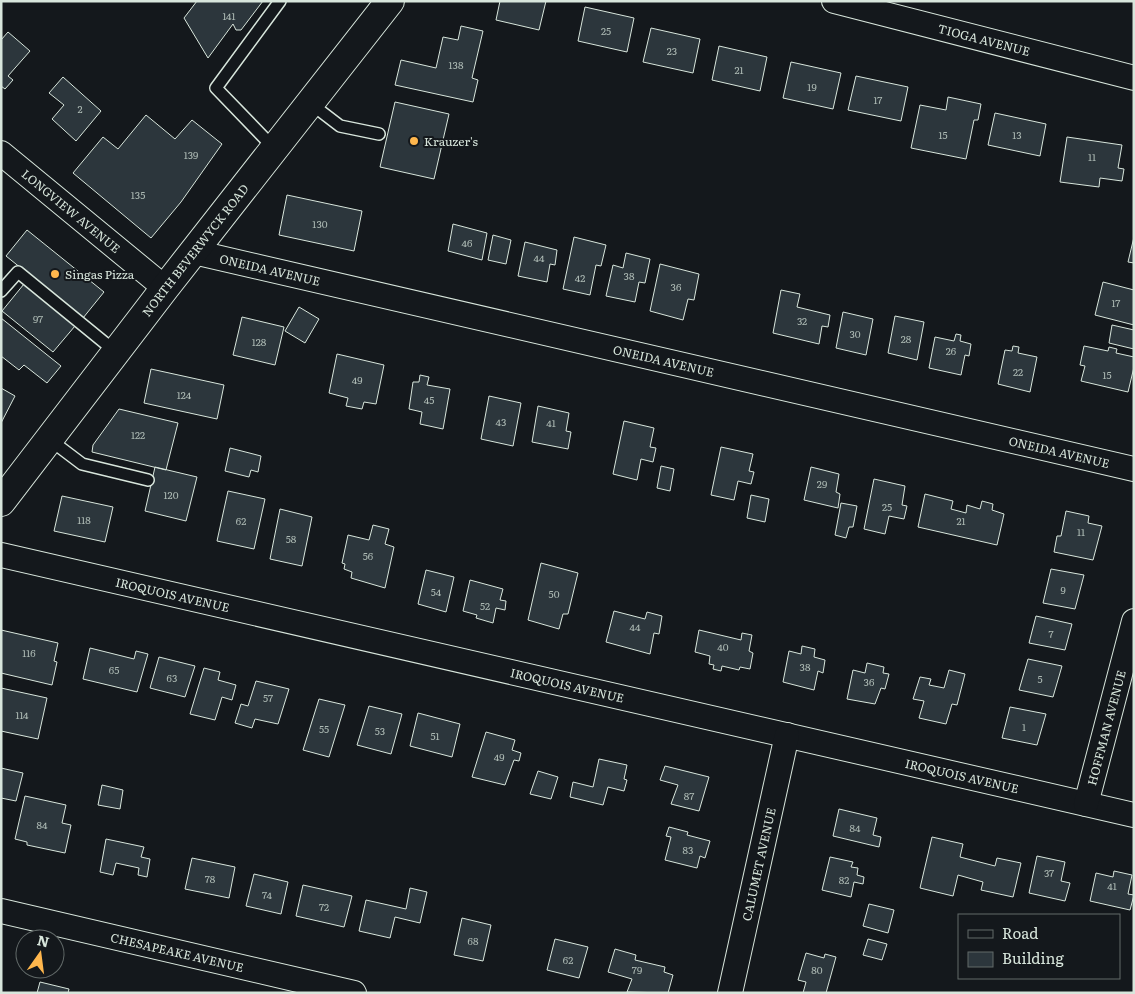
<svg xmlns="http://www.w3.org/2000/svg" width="1135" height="994" font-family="Literata,serif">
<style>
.building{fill:#2c363c;stroke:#d8e6dc}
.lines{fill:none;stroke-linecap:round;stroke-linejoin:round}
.lane-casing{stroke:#d8e6dc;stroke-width:14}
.street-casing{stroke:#d8e6dc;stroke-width:26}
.secondary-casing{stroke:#d8e6dc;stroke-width:30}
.lane{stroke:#14181c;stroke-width:11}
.street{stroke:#14181c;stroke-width:24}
.secondary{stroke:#14181c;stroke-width:28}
.poi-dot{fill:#ffb74d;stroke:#14181c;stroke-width:2}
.labels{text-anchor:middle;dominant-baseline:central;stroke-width:4;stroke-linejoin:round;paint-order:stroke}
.number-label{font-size:10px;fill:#adbab4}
.street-label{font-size:12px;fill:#d8e6dc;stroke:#14181c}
.poi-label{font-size:12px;fill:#d8e6dc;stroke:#14181c;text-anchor:start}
</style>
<rect width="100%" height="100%" fill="#14181c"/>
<path class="building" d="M197 1H263L241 30H236L233 24 208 58 184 18Z
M500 1H546L539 30 496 20Z
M585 7 634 18 627 52 578 41Z
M461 26 483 31 472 78 478 80 473 102 395 85 401 60 436 68 443 37 458 40Z
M651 28 700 39 693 73 643 62Z
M8 32 30 51 8 76 13 80 5 89 1 86V40Z
M719 46 767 57 760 91 712 80Z
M791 62 841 73 833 109 783 98Z
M856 76 908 87 901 121 848 110Z
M63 77 101 111 76 141 52 119 64 105 49 93Z
M948 97 981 104 978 120H974L966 159 911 148 920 105 946 110Z
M395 102 449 114 434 179 380 167Z
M995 113 1046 124 1040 156 988 145Z
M146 115 175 139 192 120 222 144 181 202 151 238 73 173 103 137 118 149Z
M1067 137 1122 145 1118 168 1124 169 1122 181 1100 178 1099 187 1060 182Z
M287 195 362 211 354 251 279 235Z
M453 224 487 233 482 260 448 251Z
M27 230 104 292 83 318 6 256Z
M493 235 511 240 506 264 488 260Z
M574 237 606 245 601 266 596 265 590 295 563 289Z
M1134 237V263L1128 262Z
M525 242 557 250 555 265 550 264 547 282 518 276Z
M626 253 650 259 645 283 639 282 635 302 606 296 613 265 623 268Z
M660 264 699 274 694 300 688 299 683 320 650 311Z
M1103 282 1134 290V325L1095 315Z
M24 284 75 326 53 352 2 311Z
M781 290 800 294 797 307 830 315 828 327 822 326 819 344 773 333Z
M299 307 319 319 305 343 285 331Z
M843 312 873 319 866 355 836 348Z
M895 316 924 322 917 360 888 353Z
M242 317 284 327 275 365 233 355Z
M1 318 61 366 47 383 24 365 19 370 1 356Z
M1112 325 1134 330V349L1109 343Z
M956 334 961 335 960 341 971 344 969 356 965 355 961 375 929 368 935 337 954 341Z
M1013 346 1019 347 1018 353 1037 357 1030 392 998 384 1005 350 1012 351Z
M1084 346 1108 351 1109 347 1117 349 1116 353 1134 357V367L1128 392 1081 381 1085 366 1080 365Z
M337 354 384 365 376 404 364 402 362 409 346 406 348 398 329 393Z
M151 369 224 385 217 419 144 403Z
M420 375 429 377 427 385 450 389 443 429 420 424 422 412 409 409 413 382H419Z
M1 388 15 396 1 423Z
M489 396 521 403 513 446 481 439Z
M538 406 569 413 566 431 571 432 568 449 532 442Z
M119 409 178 423 166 470 92 452 93 445Z
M624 421 654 428 650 447 656 448 653 462 641 459 637 480 613 474Z
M721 447 753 454 749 471 754 472 751 484 738 481 734 500 711 495Z
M230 448 261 456 258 472 251 470 249 477 225 471Z
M661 466 674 469 670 491 657 488Z
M155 467 197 477 186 521 145 511Z
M811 467 839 474 836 492 840 494 838 508 804 500Z
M874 479 905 486 902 505 907 506 904 519 889 516 885 534 864 529Z
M228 491 265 499 254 549 217 541Z
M925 494 953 501 951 509 966 513 967 505 980 509 982 501 993 504 992 510 1004 514 997 545 918 527Z
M751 495 769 499 765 522 747 518Z
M62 496 113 507 105 542 54 531Z
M841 503 857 506 853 527H849L846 538 835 535Z
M280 509 312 517 302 566 270 559Z
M1066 511 1089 516 1088 523 1102 526 1093 560 1054 552 1057 536H1061Z
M373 525 389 529 385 544 394 547 385 588 351 578 352 572 344 569 345 564 342 563 348 535 369 540Z
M541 563 578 573 568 614H563L559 629 528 620Z
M1051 569 1084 575 1075 609 1043 603Z
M426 570 454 577 446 612 418 604Z
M470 580 503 589 500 600 506 601 505 610 496 608 493 623 476 618 477 615 463 611Z
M614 611 645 619 647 612 662 616 659 634 654 633 650 654 606 642Z
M1036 616 1072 624 1065 650 1029 643Z
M1 630 58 643 54 661 57 662 52 685 1 673Z
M699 630 741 640 742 633 752 635 749 651 753 653 750 669 740 667 739 670 722 666 721 671 713 669 714 665 709 664 710 656 695 652Z
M802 646 815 649 814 657 825 660 823 673 818 671 814 690 783 682 789 651 801 654Z
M90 648 134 659 136 651 148 654 137 692 83 679Z
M159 657 195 666 185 697 150 688Z
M1028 659 1062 666 1053 697 1019 690Z
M867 663 884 667 883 673 889 674 885 689 881 688 875 704 847 699 853 670 865 673Z
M204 668 220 672 218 680 236 685 232 700 222 697 215 720 190 714Z
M949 670 965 674 957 705 952 704 946 724 919 718 924 701 913 699 920 677 931 679 929 685 944 688Z
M256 681 289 689 278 724 255 719 252 728 235 723 241 704 248 706Z
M1 688 47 698 38 739 1 731Z
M319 699 345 705 329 757 303 750Z
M369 706 402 714 391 754 357 745Z
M1010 707 1046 714 1037 745 1002 738Z
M418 713 460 724 452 757 410 746Z
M486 732 515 740 512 750 521 753 519 761 514 760 505 785 472 777Z
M599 759 627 765 624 779 627 780 624 791 608 787 603 805 570 797 573 782 593 787Z
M665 766 709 777 699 811 671 804 678 785 660 780Z
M1 768 23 773 16 801 1 798Z
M538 771 558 777 551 799 530 794Z
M102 785 123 790 120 809 98 805Z
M25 796 66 805 62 823 71 825 65 853 27 845V842L15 839Z
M839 809 877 818 873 835 881 837 879 847 833 836Z
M669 827 688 832 687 835 710 841 705 858 700 856 697 868 665 860 671 837 666 836Z
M932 837 963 844 960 857 995 866 997 858 1021 863 1013 897 981 890 983 882 958 875 953 896 920 888Z
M106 839 144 847 141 857 150 859 147 877 138 875 139 868 116 863 113 875 100 872Z
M1037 856 1065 862 1061 881 1070 883 1065 901 1029 893Z
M830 857 853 862 851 867 858 868 857 875 864 877 863 884 854 882 851 897 822 890Z
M192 858 235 867 229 898 185 889Z
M1114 871 1132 875 1128 894 1134 895 1130 910 1090 901 1096 873 1113 877Z
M254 874 288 882 281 914 246 906Z
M303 885 352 896 344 927 296 916Z
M410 888 427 892 420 923 395 917 390 938 359 931 366 900 406 909Z
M869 904 894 910 888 933 863 926Z
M462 918 491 925 483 961 454 955Z
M555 939 588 947 579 978 547 970Z
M868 939 887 944 882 960 863 955Z
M615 949 636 955 635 960 665 967 664 972 673 975 668 993 627 992 632 979 608 972Z
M806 953 824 958 825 954 836 957 826 993H803L806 982 798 980Z
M40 982 69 989 68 993H37Z"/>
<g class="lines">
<defs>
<path id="lane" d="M310 103 340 126 379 134
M274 148 216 88 280 1
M1 291 18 272 116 352
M49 439 82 464 148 480"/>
<g id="street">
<path id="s1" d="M834 1 1134 78"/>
<path id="s2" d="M1 153 165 288"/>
<path id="s3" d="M194 252 1134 469"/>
<path id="s4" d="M1 555 1134 815"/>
<path id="s5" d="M1086 804 1134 621"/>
<path id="s6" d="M1 911 354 993"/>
<path id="s7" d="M730 993 787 735"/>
</g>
<g id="secondary">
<path id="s8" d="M1 502 165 288 390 1"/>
</g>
</defs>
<use href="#lane" class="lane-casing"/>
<use href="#street" class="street-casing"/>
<use href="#secondary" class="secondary-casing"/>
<use href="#lane" class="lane"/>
<use href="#street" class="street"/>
<use href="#secondary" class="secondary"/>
</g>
<g class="poi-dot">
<circle cx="414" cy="141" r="5"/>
<circle cx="55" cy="274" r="5"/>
</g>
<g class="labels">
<g class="number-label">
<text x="229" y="15">141</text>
<text x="606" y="30">25</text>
<text x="672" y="50">23</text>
<text x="456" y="64">138</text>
<text x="739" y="69">21</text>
<text x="812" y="86">19</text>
<text x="878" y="99">17</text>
<text x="80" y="108">2</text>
<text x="943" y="134">15</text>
<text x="1017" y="134">13</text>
<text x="191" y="154">139</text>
<text x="1092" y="156">11</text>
<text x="138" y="194">135</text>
<text x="320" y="223">130</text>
<text x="467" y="242">46</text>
<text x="539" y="257">44</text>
<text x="629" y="275">38</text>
<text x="580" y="277">42</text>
<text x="676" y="286">36</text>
<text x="1116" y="302">17</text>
<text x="38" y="318">97</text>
<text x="802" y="320">32</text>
<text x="855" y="333">30</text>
<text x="906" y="338">28</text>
<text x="259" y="341">128</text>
<text x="951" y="350">26</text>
<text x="1018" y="371">22</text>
<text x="1107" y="374">15</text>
<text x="357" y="379">49</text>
<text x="184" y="394">124</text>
<text x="429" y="399">45</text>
<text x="501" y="421">43</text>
<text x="551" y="422">41</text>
<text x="138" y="434">122</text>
<text x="822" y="483">29</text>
<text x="171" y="494">120</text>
<text x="887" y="506">25</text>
<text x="84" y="519">118</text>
<text x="241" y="520">62</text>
<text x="961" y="520">21</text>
<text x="1081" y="531">11</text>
<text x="291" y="538">58</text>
<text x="368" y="555">56</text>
<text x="1063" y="589">9</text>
<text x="436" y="591">54</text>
<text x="554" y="593">50</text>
<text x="485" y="605">52</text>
<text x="635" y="626">44</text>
<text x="1051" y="633">7</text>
<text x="723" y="646">40</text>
<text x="29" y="652">116</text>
<text x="805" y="666">38</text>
<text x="114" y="669">65</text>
<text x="172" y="677">63</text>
<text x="1040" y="678">5</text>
<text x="869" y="681">36</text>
<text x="268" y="697">57</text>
<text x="22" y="714">114</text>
<text x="1024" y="726">1</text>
<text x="324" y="728">55</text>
<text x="380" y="730">53</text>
<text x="435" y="735">51</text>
<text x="499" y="756">49</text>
<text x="689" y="795">87</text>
<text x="42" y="824">84</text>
<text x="855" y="827">84</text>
<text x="688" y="849">83</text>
<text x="1049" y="872">37</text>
<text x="210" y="878">78</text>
<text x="844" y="879">82</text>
<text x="1112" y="885">41</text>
<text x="267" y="894">74</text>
<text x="324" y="906">72</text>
<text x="473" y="940">68</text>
<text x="568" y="959">62</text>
<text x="637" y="969">79</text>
<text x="817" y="969">80</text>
</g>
<g class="street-label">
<text stroke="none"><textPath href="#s1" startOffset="155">TIOGA AVENUE</textPath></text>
<text stroke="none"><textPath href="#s2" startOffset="91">LONGVIEW AVENUE</textPath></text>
<text stroke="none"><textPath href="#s8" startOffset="318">NORTH BEVERWYCK ROAD</textPath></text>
<text stroke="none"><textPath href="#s3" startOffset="78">ONEIDA AVENUE</textPath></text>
<text stroke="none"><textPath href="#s3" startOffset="482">ONEIDA AVENUE</textPath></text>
<text stroke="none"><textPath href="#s3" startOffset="888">ONEIDA AVENUE</textPath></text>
<text stroke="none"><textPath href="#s4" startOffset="176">IROQUOIS AVENUE</textPath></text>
<text stroke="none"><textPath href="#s4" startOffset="581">IROQUOIS AVENUE</textPath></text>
<text stroke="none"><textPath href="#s5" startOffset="79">HOFFMAN AVENUE</textPath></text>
<text stroke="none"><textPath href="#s4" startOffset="986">IROQUOIS AVENUE</textPath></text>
<text stroke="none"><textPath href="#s7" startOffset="132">CALUMET AVENUE</textPath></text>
<text stroke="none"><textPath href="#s6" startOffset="181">CHESAPEAKE AVENUE</textPath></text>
</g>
<g class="poi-label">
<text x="424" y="141">Krauzer's</text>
<text x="65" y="274">Singas Pizza</text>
</g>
</g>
<rect width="1135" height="994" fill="none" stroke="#d8e6dc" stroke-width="5"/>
<rect x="958" y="914" width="162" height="65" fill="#14181c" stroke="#626a69"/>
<rect x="968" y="930" width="25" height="8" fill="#14181c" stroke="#626a69"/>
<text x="1002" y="939" font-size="15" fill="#d8e6dc">Road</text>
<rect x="968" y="952" width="25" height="15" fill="#2c363c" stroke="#626a69"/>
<text x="1002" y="964" font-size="15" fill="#d8e6dc">Building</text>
<g transform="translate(40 954) rotate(14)"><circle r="24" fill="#14181c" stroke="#626a69"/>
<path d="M0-4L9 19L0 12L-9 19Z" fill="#ffb74d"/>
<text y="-8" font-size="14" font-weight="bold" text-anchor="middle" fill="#d8e6dc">N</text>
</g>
</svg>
